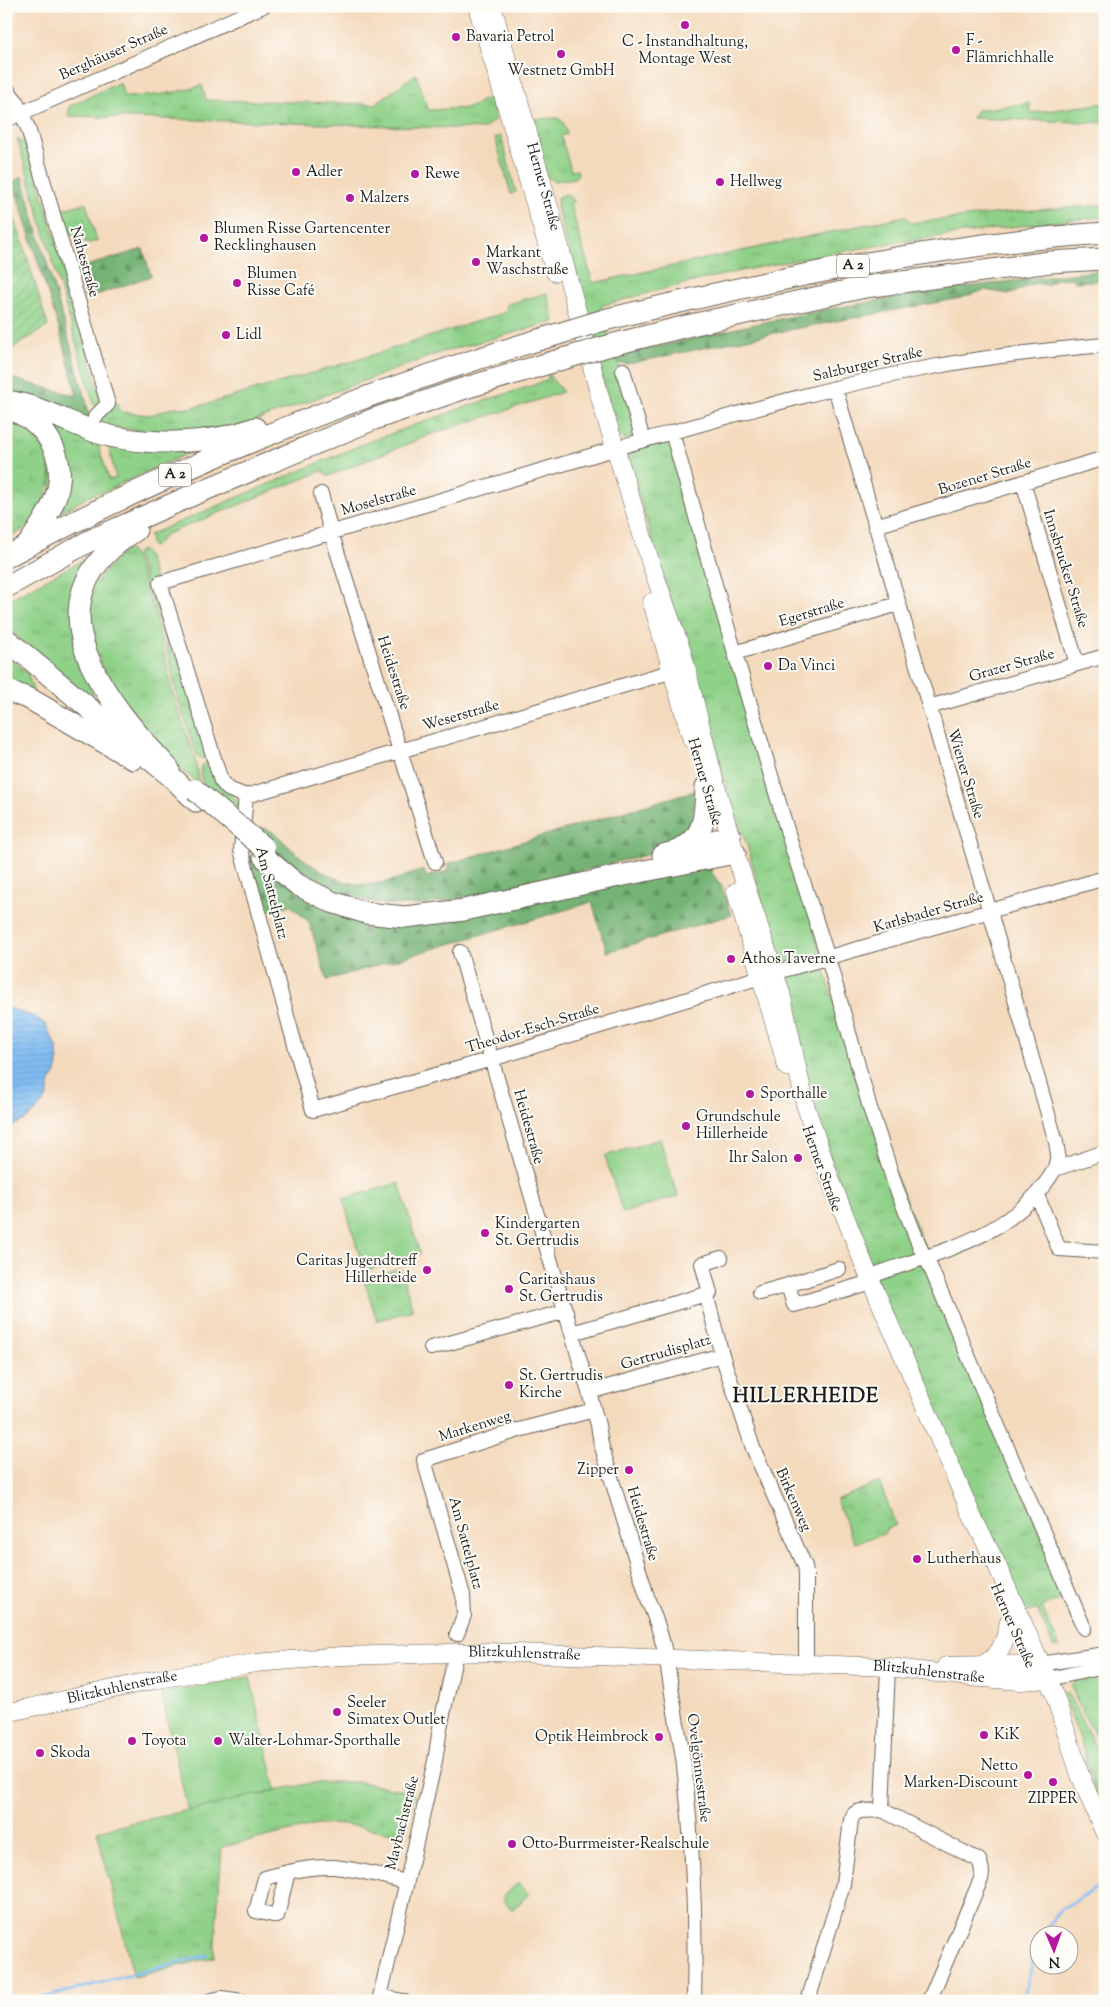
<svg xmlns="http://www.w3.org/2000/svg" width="1111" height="2007" font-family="'Sorts Mill Goudy',serif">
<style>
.grass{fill:url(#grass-tufts);stroke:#567652}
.forest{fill:url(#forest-firs);stroke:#486848}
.garden{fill:url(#garden-furrows);stroke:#567652}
.pitch{fill:#90d189;stroke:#567652}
.water{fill:url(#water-rules);stroke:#4e6c87}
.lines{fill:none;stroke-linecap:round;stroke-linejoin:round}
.stream{stroke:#80bcf2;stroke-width:3}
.minor-casing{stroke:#685e54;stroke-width:16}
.major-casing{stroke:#685e54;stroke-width:19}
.highway-casing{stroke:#685e54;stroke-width:23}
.minor{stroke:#fff;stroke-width:14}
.major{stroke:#fff;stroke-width:18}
.highway{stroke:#fff;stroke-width:21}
.highway-bridge-casing{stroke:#685e54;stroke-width:23;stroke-linecap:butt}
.highway-bridge{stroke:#fff;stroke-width:21}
.poi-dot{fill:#b5179e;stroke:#fdfcf7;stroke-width:2}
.labels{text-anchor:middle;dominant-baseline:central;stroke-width:4;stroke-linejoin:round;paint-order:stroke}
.shield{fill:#fdfcf7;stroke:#605f5e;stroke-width:1}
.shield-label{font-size:14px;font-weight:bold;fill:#1c1c1c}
.poi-label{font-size:15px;fill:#1c1c1c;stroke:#fdfcf7;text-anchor:start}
.street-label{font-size:15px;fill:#1c1c1c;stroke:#fdfcf7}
.district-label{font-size:20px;font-weight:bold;letter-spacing:1px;fill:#1c1c1c;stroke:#fdfcf7}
</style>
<defs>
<pattern id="grass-tufts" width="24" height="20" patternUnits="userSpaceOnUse" patternTransform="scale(1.25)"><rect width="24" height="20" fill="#90d189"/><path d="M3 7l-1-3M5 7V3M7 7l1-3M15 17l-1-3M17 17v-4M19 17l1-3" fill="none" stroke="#7cb376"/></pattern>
<pattern id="forest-firs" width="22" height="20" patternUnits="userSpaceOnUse" patternTransform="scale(1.25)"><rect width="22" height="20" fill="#74b375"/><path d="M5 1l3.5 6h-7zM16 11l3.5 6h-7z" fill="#5e915f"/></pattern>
<pattern id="garden-furrows" width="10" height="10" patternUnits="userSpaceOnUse" patternTransform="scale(1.25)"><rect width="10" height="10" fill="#90d189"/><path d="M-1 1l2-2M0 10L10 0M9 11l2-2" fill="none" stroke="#7cb376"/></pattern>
<pattern id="water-rules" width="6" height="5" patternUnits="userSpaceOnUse" patternTransform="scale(1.25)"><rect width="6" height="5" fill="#80bcf2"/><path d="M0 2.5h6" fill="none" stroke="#6ea1cf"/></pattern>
</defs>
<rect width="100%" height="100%" fill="#fdfcf7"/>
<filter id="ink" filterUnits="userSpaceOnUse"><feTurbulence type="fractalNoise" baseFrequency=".02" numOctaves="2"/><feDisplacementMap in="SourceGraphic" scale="10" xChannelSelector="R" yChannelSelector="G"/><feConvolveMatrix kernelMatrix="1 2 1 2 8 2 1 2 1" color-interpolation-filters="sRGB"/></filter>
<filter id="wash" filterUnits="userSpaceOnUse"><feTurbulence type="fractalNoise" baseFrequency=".0096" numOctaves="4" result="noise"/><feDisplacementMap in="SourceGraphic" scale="20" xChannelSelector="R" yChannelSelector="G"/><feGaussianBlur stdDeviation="1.12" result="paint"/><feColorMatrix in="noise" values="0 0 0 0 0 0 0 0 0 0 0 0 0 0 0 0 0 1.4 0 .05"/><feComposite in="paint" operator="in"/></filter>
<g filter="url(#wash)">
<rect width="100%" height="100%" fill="#f4dabd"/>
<path class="grass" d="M416 74 428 110 469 108 489 97 496 119 483 129 68 116 70 106 120 82 124 97C151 96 176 94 202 85L206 100 375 104Z
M1029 103 1031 113 1105 103V123L972 118 977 110Z
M558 118 563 122 567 134 561 136 571 171 577 170 578 173 575 178 554 181 548 178 526 119Z
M501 136 516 192 511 194 495 138Z
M17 138 29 147 103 406 100 408 94 405Z
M566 194 574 201 570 203 593 283 905 216 911 223 1021 211 1105 205V217C1053 221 1002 228 950 235 833 251 715 273 601 306L615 356 619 363V374L637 434 634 438 623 439 617 434 557 207 558 197Z
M86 203 97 241 86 244 83 233 66 236 59 210Z
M547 293 554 322 442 352 247 424 191 435 104 427 100 421 105 409 115 403 119 404 118 409 121 412 151 415 174 407 190 408 211 403 363 358 506 312 507 304Z
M548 374 563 392 432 434 328 476 322 471 167 534 153 547 150 544 151 539 149 535 158 531 368 442 465 407 534 385 548 379Z
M6 411 21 417 55 465 38 520 6 540Z
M47 424 96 438 109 480 116 478 107 441 210 444 156 467 100 494 98 492C82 499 69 509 53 517Z
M664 438 669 441 814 931 852 1067 1066 1597 1042 1607 1060 1648 1053 1646 1037 1609 1027 1613 1013 1591 882 1297 806 1091 797 1028 747 845 731 805 708 715 695 670 688 658 626 454 629 450Z
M128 549 134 555 156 617 173 694 195 759 200 785 165 757 115 692 87 634 92 585 120 555Z
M143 550 149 560 208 758 205 759 197 756 178 699 162 628 137 558V552Z
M94 554 74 645 95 701 6 628V601Z
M6 653 28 674 34 694 6 685Z
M207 762 210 763 239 804 242 821C224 806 197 792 201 766Z
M400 1268 413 1310 377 1321 364 1280Z
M879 1482 896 1525 886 1529 884 1534 854 1543 836 1500Z
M1105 1675V1753L1077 1702 1071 1685 1078 1679Z
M1067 1692 1105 1764V1819L1095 1794 1081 1741 1062 1694Z
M333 1782H358L413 1792 414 1794 403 1835 344 1824 317 1825 222 1847 214 1957 134 1977 97 1831 276 1790 312 1783Z"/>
<path class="forest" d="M22 176 86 400 90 422 6 393V377L77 396 64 345 13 182Z
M143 249 151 276 85 299 76 269Z
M1105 270V280L1076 282 1071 278 1056 279 1047 285 1036 283 1009 294 985 290 961 298 799 328 627 364 619 363 616 357C628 351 640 351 652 348 669 345 684 340 700 337 833 304 969 285 1105 270Z
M694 791 693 825 671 849 535 882 458 899 422 905H394L377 903 349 896 312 879 298 870 254 832 260 828C272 828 278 836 286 844 310 866 340 888 375 884 391 882 408 875 424 870L426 877 449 871 447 864Z
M249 855 268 870 359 918 711 864 712 873 722 887 731 915 607 952 592 902 327 980 309 922 290 905 263 913Z"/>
<path class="garden" d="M6 194 21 237 48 326 16 346 6 354Z"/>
<path class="pitch" d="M660 1139 678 1196 623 1213 605 1156Z
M399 1183 420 1254 364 1271 343 1199Z
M250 1677 276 1790 188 1811 161 1693Z
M518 1883 529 1894 512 1910 502 1898Z"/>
<path class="water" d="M6 1007 35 1017 45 1024 57 1047 58 1065 56 1073 50 1082 47 1097 36 1111 25 1120 6 1129Z"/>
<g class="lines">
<path class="stream" d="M1041 1934 1061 1909 1105 1883
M31 2001 207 1955
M1023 2001 1038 1940"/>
</g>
</g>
<g filter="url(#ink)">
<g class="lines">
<defs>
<path id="minor" d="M6 88 16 101 28 128 108 404 95 417
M6 120 263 6
M623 370 643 440
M835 388 990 912 1056 1142 1058 1154 1055 1169
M672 432 720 602 792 847 828 958 870 1108 895 1185 924 1257 929 1264 1084 1628
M616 448C720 419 825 387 932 367 989 356 1047 350 1105 345
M1023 482 1077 664
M321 494 331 532 435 862
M875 526 1105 458
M735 653 898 604
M929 707 1105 656
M246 796 241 850 313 1110 492 1059 777 972 1105 878
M246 796 228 789 221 781 160 583 607 451H613L617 453
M246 796 680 669
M460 952 589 1392 598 1425 601 1444 649 1603C665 1639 668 1668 674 1706 677 1726 682 1746 684 1766 693 1844 696 1922 694 2001
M1037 1195 1059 1249 1105 1252
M869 1277C938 1251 1014 1238 1055 1169L1105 1152
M788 1285 839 1269
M760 1293 788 1285 794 1305 871 1282
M706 1294 722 1355 753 1448 805 1566 806 1573V1664
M572 1333 710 1293 702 1264 721 1258
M431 1348 566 1311
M589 1392 722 1355
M457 1634 464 1615 463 1595 424 1460 519 1430 594 1410
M1040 1664 1105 1654
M1048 1679 1105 1667
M882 1810 888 1667
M288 1872 277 1916 256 1911 265 1878C287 1872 310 1866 333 1867 358 1869 382 1876 406 1882
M380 1996 403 2001
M209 2001 221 1998 243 2001
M379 2001 435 1761 440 1728 456 1653
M808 2001 843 1884 851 1820 854 1814 860 1811 882 1810 979 1860C982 1867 983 1872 981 1879L929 2001"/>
<g id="major">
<path d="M477 6 555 272"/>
<path id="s1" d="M492 6 553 221 603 408 651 564 682 652 713 775 735 853 781 993 805 1104 828 1173 865 1267 952 1469 972 1516 995 1561 1054 1693 1080 1775 1105 1834"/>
<path d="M652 602 692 740"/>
<path d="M736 892 787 1067"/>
<path d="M982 1665C1001 1656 1005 1642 1009 1622"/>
<path d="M946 1666 1040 1664"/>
<path id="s2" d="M6 1713 158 1679 255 1663 342 1656 488 1652 888 1667 970 1677 1021 1681 1048 1679"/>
</g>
<path id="highway" d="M604 320C769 280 935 244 1105 233
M611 345 691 325 865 287 1050 262 1105 259
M6 401C36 405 65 421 93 431 139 447 210 445 255 428
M16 412C51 426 69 465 54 501 48 516 37 531 28 545
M136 530C22 602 104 699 169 769
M6 557C182 463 368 390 558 334
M6 587 91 540 195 494 374 419 462 389 566 358
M6 639 175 780 196 801
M6 690 30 699 133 759
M682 848C706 837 705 810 706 787
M663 855 730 836
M264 857 298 885 332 902 366 913 405 917 464 910 614 877 735 853"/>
</defs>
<use href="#minor" class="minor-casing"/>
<use href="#major" class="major-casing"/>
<use href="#highway" class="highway-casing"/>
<use href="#minor" class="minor"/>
<use href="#major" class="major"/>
<use href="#highway" class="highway"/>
<defs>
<path id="highway-bridge" d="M558 334 604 320
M566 358 611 345
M195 790 264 848"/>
</defs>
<use href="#highway-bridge" class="highway-bridge-casing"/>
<use href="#highway-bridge" class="highway-bridge"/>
</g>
</g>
<g class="poi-dot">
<circle cx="685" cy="25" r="5"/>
<circle cx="456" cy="37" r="5"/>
<circle cx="956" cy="50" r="5"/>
<circle cx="561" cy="54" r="5"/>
<circle cx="296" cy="172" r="5"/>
<circle cx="415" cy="174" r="5"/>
<circle cx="720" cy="182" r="5"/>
<circle cx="350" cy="198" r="5"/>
<circle cx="204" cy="238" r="5"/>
<circle cx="476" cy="262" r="5"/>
<circle cx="237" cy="283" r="5"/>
<circle cx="226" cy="335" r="5"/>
<circle cx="768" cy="666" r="5"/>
<circle cx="731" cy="959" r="5"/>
<circle cx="750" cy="1094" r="5"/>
<circle cx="686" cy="1126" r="5"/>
<circle cx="798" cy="1158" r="5"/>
<circle cx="485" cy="1233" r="5"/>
<circle cx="427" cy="1270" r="5"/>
<circle cx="509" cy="1289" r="5"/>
<circle cx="509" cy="1385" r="5"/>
<circle cx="629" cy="1470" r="5"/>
<circle cx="917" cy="1559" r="5"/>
<circle cx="337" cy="1712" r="5"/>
<circle cx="984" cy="1735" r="5"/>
<circle cx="659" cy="1737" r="5"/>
<circle cx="132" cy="1741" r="5"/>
<circle cx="218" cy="1741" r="5"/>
<circle cx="40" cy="1753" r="5"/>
<circle cx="1028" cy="1775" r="5"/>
<circle cx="1053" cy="1782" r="5"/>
<circle cx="512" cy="1844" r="5"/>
</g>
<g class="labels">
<g class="shield">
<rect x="837" y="254.5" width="32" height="23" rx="4"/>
<rect x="159" y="463.5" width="32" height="23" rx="4"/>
</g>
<g class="shield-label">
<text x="853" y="266">A 2</text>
<text x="175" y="475">A 2</text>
</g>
<g class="poi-label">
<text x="466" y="37">Bavaria Petrol</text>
<text x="966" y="41">F -<tspan x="966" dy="17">Flämrichhalle</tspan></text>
<text x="685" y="42" text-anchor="middle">C - Instandhaltung,<tspan x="685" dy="17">Montage West</tspan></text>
<text x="561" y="71" text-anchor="middle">Westnetz GmbH</text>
<text x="306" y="172">Adler</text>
<text x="425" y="174">Rewe</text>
<text x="730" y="182">Hellweg</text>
<text x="360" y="198">Malzers</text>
<text x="214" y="229">Blumen Risse Gartencenter<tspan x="214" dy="17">Recklinghausen</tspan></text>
<text x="486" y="253">Markant<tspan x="486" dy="17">Waschstraße</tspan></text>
<text x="247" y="274">Blumen<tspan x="247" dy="17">Risse Café</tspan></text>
<text x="236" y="335">Lidl</text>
<text x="778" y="666">Da Vinci</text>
<text x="741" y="959">Athos Taverne</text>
<text x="760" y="1094">Sporthalle</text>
<text x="696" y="1117">Grundschule<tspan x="696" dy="17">Hillerheide</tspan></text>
<text x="788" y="1158" text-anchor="end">Ihr Salon</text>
<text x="495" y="1224">Kindergarten<tspan x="495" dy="17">St. Gertrudis</tspan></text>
<text x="417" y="1261" text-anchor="end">Caritas Jugendtreff<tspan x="417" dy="17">Hillerheide</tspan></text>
<text x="519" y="1280">Caritashaus<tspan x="519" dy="17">St. Gertrudis</tspan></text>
<text x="519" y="1376">St. Gertrudis<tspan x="519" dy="17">Kirche</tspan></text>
<text x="619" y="1470" text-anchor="end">Zipper</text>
<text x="927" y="1559">Lutherhaus</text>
<text x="347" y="1703">Seeler<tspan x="347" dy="17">Simatex Outlet</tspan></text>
<text x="994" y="1735">KiK</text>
<text x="649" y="1737" text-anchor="end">Optik Heimbrock</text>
<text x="142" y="1741">Toyota</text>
<text x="228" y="1741">Walter-Lohmar-Sporthalle</text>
<text x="50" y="1753">Skoda</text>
<text x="1018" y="1766" text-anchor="end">Netto<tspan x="1018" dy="17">Marken-Discount</tspan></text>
<text x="1053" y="1799" text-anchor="middle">ZIPPER</text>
<text x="522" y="1844">Otto-Burrmeister-Realschule</text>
</g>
<g class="street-label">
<text transform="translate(114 53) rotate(-24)">Berghäuser Straße</text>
<text stroke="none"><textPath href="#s1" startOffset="188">Herner Straße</textPath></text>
<text transform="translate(84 262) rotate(74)">Nahestraße</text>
<text transform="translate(868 365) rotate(-13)">Salzburger Straße</text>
<text transform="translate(985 477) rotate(-17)">Bozener Straße</text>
<text transform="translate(379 501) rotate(-16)">Moselstraße</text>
<text transform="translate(1065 569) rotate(73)">Innsbrucker Straße</text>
<text transform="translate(812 613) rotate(-17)">Egerstraße</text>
<text transform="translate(1012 666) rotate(-16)">Grazer Straße</text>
<text transform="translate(393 673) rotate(72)">Heidestraße</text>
<text transform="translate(461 716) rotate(-16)">Weserstraße</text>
<text transform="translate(965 774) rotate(73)">Wiener Straße</text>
<text transform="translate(704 782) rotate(74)">Herner Straße</text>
<text transform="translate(271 893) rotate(76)">Am Sattelplatz</text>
<text transform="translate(929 913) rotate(-16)">Karlsbader Straße</text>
<text transform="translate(533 1029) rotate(-17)">Theodor-Esch-Straße</text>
<text transform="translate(528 1127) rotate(74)">Heidestraße</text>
<text transform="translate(821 1169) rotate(70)">Herner Straße</text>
<text transform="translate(666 1353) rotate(-16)">Gertrudisplatz</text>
<text transform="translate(475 1427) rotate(-17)">Markenweg</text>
<text transform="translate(793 1500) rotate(66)">Birkenweg</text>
<text transform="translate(642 1524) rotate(73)">Heidestraße</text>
<text transform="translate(465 1543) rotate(75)">Am Sattelplatz</text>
<text transform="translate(1012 1626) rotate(66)">Herner Straße</text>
<text stroke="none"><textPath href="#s2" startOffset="524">Blitzkuhlenstraße</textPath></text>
<text stroke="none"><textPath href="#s2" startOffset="929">Blitzkuhlenstraße</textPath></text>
<text stroke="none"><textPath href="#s2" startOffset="119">Blitzkuhlenstraße</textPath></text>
<text transform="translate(698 1768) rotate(83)">Ovelgönnestraße</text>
<text transform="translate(403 1823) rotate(-76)">Maybachstraße</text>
</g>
<g class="district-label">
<text x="806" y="1397">HILLERHEIDE</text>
</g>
</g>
<rect width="1111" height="2007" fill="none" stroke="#fdfcf7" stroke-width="25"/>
<g transform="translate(1054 1950) rotate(178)"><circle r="24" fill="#fdfcf7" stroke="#a3a29f"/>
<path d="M0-4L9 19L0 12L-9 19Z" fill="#b5179e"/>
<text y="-8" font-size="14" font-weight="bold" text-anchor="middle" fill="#1c1c1c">N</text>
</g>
</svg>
